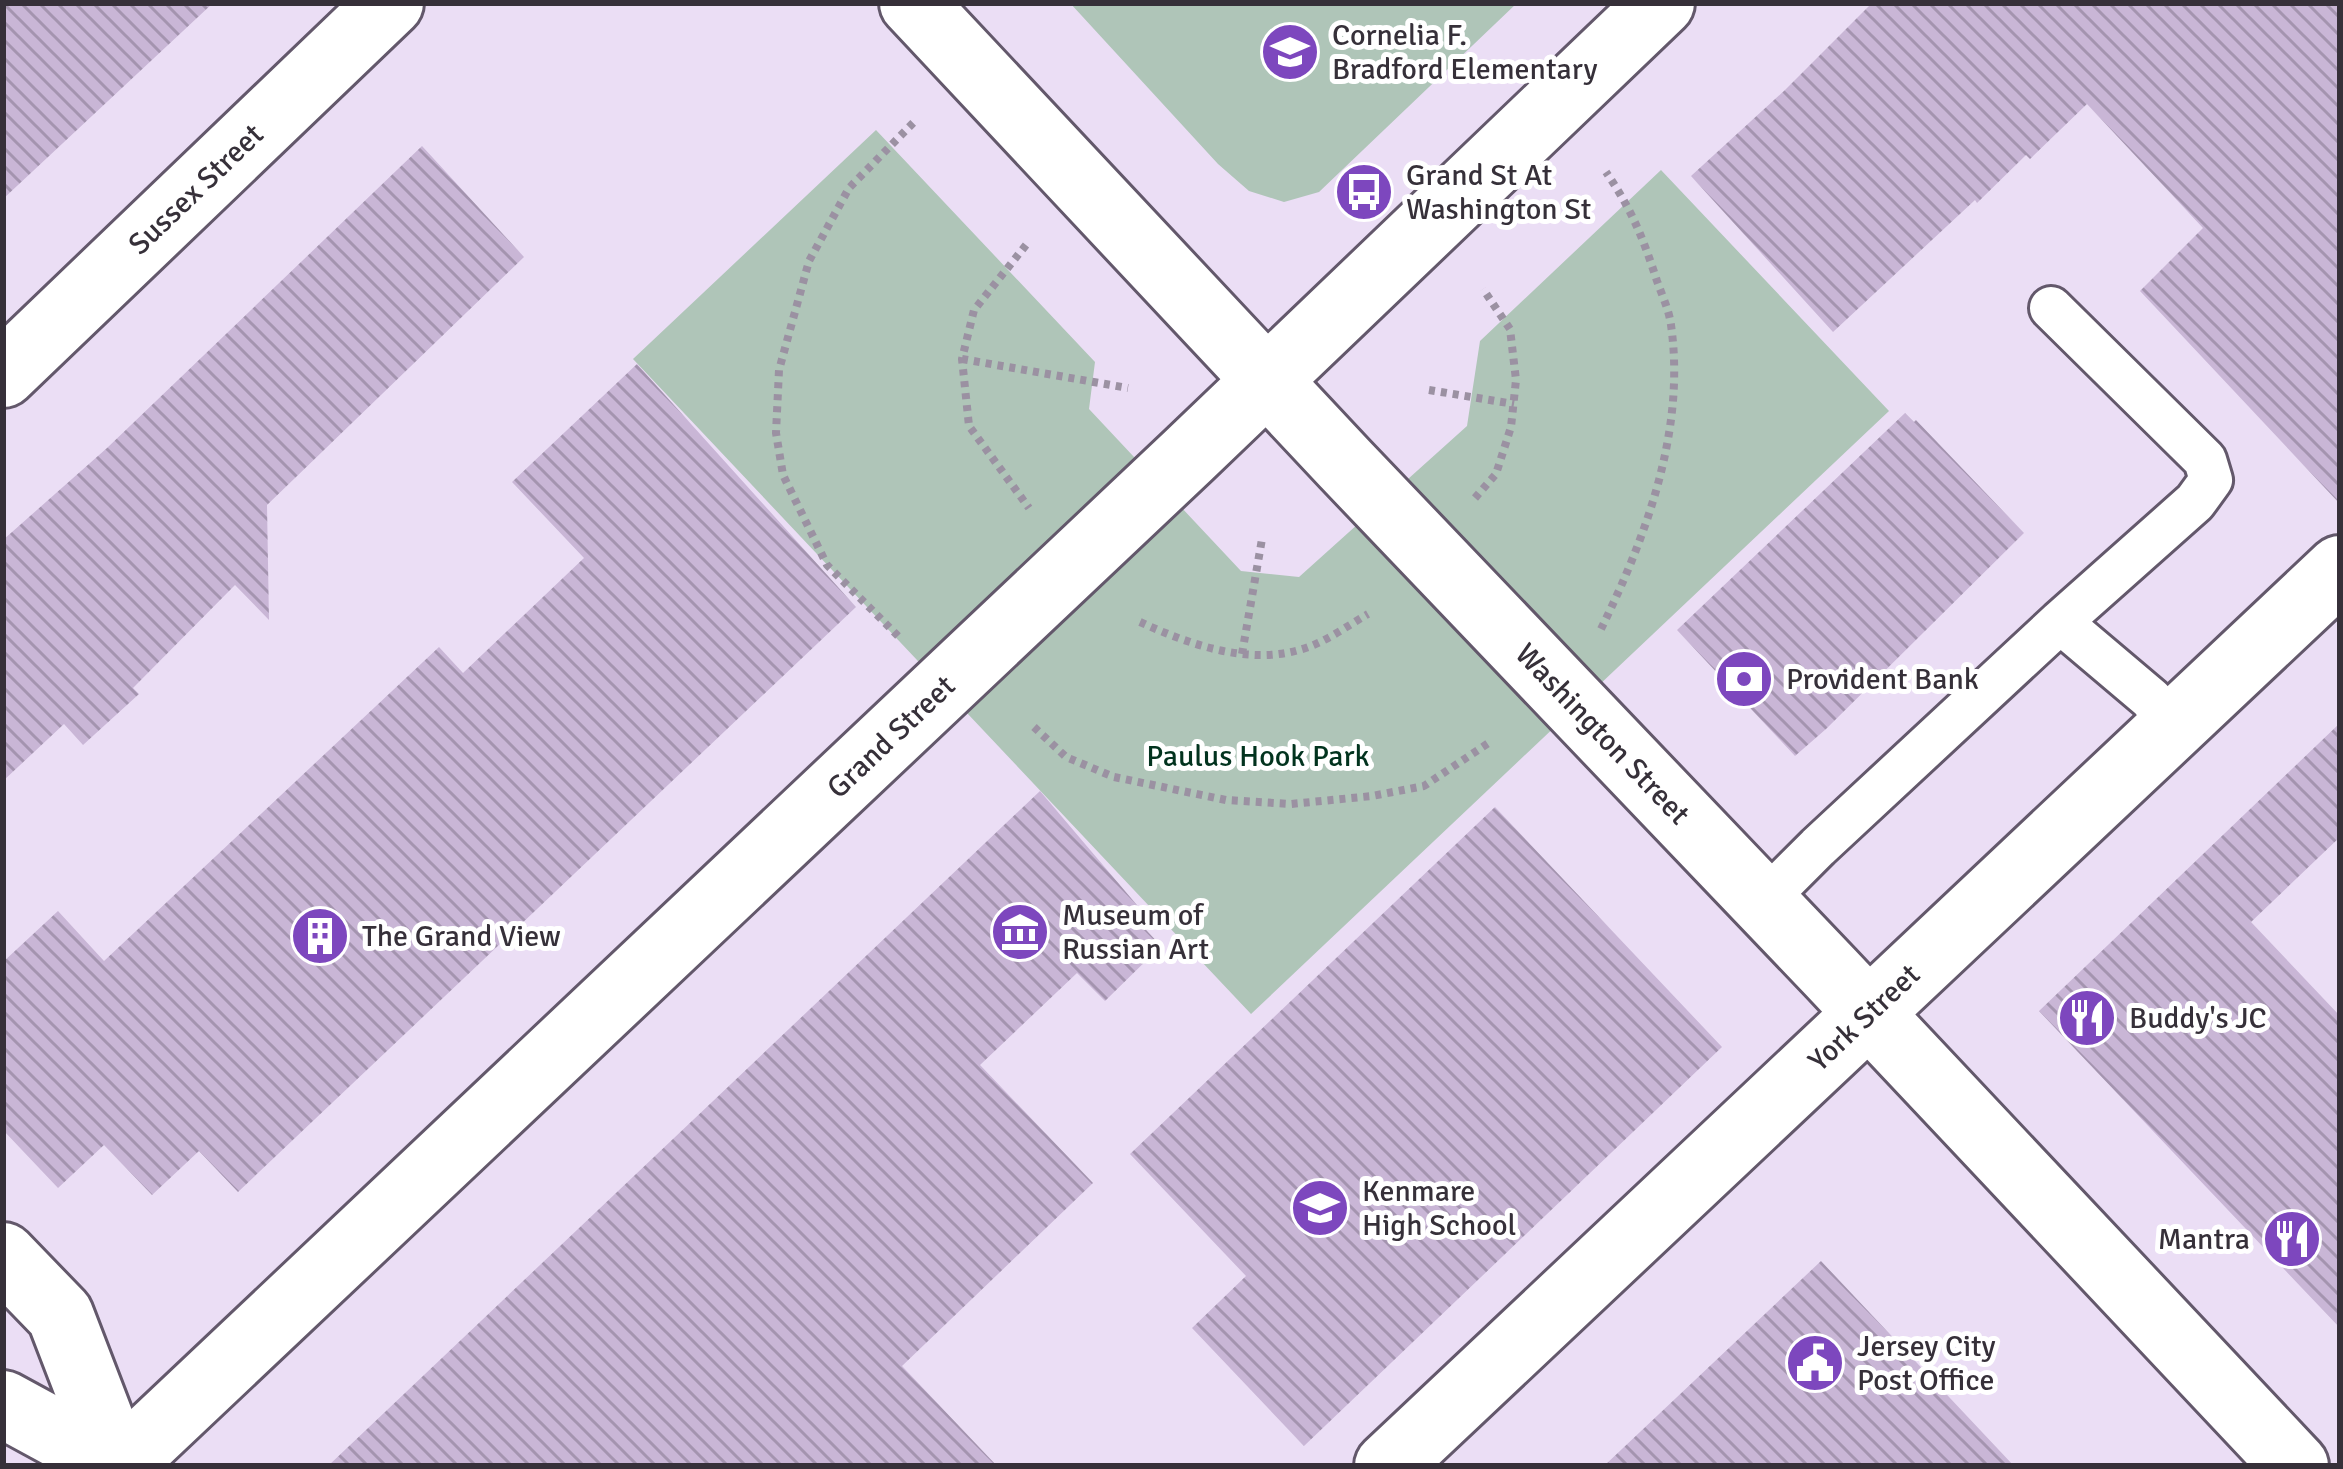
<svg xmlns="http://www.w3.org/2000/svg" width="2343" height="1469" font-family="Signika,sans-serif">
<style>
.park{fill:#afc5b8}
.building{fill:url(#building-back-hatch)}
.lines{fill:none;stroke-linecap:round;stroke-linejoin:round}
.service-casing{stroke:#63586b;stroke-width:48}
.minor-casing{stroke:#63586b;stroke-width:72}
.tertiary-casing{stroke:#63586b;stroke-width:72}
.path{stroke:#9b91a2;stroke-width:8;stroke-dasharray:6 6;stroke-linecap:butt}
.service{stroke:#fff;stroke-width:42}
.minor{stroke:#fff;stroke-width:66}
.tertiary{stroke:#fff;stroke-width:66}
.labels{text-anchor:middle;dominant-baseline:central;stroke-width:10;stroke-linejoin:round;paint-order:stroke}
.poi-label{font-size:30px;fill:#363039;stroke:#fff;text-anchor:start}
.street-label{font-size:30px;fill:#363039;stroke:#fff}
.park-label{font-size:30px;fill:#02331e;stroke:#fff}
</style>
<defs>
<pattern id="building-back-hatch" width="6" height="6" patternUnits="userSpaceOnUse" patternTransform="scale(3)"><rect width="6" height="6" fill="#c9b6d6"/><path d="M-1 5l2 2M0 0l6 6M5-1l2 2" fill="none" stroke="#a494af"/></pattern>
</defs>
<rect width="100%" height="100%" fill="#ebdef5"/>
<path class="park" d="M1070 3H1517L1319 192 1284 202 1249 191 1218 164Z
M876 130 1095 362 1089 409 1241 571 1299 577 1467 426 1480 341 1661 170 1889 411 1251 1014 633 359Z"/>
<path class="building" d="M3 3H213L3 199Z
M1872 3H2340V504L2140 291 2203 228 2087 104 2030 159 2026 155 1977 203 1975 200 1833 332 1691 176 1785 90Z
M422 146 524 257 267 505 269 620 235 585 133 688 139 694 83 745 64 724 3 781V540L107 448Z
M637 364 856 607 238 1192 199 1151 152 1195 104 1145 58 1188 3 1130V962L58 911 104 961 439 647 463 673 584 558 512 482Z
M1905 413 1914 422 1916 420 2024 533 1826 729 1795 756 1677 630Z
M2340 723V837L2251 922 2340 1016V1328L2039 1011Z
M1040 791 1142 911 1135 918 1161 946 1105 1001 1077 973 980 1065 1093 1183 902 1366 997 1466H328Z
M1495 807 1722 1047 1304 1446 1192 1328 1246 1276 1130 1154Z
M1821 1261 2014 1466H1604Z"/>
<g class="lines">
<defs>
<path id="service" d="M2051 308 2205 460 2211 480 2195 502 2060 622
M1763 902 1818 847 2060 622 2151 699 2172 726"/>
<g id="minor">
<path id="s1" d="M913 3 1345 464 1831 973 2295 1466"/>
<path id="s2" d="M3 374 390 3"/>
<path d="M3 1256 60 1315 118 1466"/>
<path d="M3 1404 117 1466"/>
<path id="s3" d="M1388 1466 2340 569"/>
</g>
<g id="tertiary">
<path id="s4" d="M119 1466 1189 455 1661 3"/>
</g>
</defs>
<use href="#service" class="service-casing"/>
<use href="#minor" class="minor-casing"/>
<use href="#tertiary" class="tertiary-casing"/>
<path class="path" d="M1026 245 974 310 962 359 969 426 1029 508
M962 359 1128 388
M1429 390 1514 404
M1475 498 1496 474 1511 427 1516 380 1510 329 1483 289
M1140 622C1188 644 1247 665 1299 650 1323 644 1347 626 1368 614
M1601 629C1646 537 1686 430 1671 325 1669 310 1662 295 1657 281 1643 238 1632 210 1606 172
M898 636 827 565 783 475 776 433 779 370 809 261 849 188 914 122
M1242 654 1262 539
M1034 727 1066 757 1114 777 1226 800 1291 804 1372 796 1424 786 1490 742"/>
<use href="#service" class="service"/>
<use href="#minor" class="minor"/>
<use href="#tertiary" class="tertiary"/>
</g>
<defs>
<symbol id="school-disc" viewBox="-11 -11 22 22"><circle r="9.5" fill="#7d47be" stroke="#fff"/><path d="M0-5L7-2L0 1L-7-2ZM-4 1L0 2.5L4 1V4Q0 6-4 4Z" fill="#fff"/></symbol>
<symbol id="bus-disc" viewBox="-11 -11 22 22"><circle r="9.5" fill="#7d47be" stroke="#fff"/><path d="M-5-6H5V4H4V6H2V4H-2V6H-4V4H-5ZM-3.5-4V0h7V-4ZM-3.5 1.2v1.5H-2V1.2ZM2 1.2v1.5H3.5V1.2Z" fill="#fff"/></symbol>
<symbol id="bank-disc" viewBox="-11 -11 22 22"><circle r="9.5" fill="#7d47be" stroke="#fff"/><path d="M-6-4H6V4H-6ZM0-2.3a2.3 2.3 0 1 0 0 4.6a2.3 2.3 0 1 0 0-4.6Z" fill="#fff"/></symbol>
<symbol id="museum-disc" viewBox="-11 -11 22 22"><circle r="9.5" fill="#7d47be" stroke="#fff"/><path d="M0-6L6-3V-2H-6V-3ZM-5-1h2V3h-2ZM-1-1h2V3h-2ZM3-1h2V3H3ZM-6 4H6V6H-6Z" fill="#fff"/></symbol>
<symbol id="building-disc" viewBox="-11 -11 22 22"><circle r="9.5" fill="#7d47be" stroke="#fff"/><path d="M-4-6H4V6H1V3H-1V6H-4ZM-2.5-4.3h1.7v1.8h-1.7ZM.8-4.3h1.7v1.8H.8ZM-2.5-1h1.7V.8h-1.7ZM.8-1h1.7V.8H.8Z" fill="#fff"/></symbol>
<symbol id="restaurant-disc" viewBox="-11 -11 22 22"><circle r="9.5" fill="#7d47be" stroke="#fff"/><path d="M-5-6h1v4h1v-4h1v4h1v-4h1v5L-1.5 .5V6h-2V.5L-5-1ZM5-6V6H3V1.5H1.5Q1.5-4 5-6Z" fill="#fff"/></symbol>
<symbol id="civic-disc" viewBox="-11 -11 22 22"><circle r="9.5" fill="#7d47be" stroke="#fff"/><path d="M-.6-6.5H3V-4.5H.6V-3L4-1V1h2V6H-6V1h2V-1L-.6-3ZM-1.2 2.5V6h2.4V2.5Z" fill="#fff"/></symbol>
</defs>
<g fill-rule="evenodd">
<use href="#school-disc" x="1257" y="19" width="66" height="66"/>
<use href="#bus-disc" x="1331" y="159" width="66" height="66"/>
<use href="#bank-disc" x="1711" y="646" width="66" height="66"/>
<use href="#museum-disc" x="987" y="899" width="66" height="66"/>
<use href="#building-disc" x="287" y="903" width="66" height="66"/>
<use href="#restaurant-disc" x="2054" y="985" width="66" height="66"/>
<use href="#school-disc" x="1287" y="1175" width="66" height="66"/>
<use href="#restaurant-disc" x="2259" y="1206" width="66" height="66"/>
<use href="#civic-disc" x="1782" y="1330" width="66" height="66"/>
</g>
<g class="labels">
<g class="poi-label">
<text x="1332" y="35">Cornelia F.<tspan x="1332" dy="34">Bradford Elementary</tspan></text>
<text x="1406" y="175">Grand St At<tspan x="1406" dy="34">Washington St</tspan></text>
<text x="1786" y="679">Provident Bank</text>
<text x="1062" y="915">Museum of<tspan x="1062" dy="34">Russian Art</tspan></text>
<text x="362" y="936">The Grand View</text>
<text x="2129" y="1018">Buddy's JC</text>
<text x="1362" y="1191">Kenmare<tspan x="1362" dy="34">High School</tspan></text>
<text x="2250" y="1239" text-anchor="end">Mantra</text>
<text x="1857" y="1346">Jersey City<tspan x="1857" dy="34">Post Office</tspan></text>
</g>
<g class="street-label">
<text stroke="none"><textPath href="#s2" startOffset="267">Sussex Street</textPath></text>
<text stroke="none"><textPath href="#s1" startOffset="1005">Washington Street</textPath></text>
<text stroke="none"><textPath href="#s4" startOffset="1062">Grand Street</textPath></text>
<text stroke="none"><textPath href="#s3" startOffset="654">York Street</textPath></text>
</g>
<g class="park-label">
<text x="1258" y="756">Paulus Hook Park</text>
</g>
</g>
<rect width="2343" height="1469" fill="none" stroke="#363039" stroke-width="12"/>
</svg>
